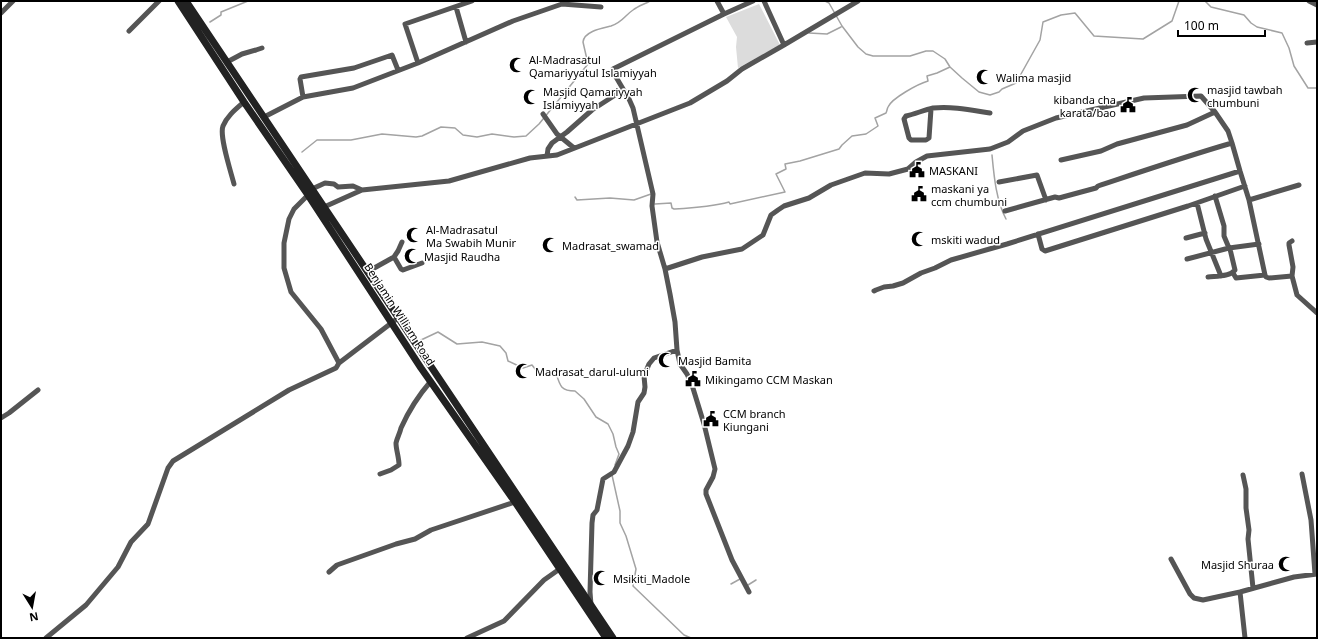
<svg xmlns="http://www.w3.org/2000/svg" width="1318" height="639" font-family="'Noto Sans',sans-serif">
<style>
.green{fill:#dcdcdc}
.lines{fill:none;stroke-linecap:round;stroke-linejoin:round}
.stream{stroke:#a3a3a3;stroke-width:1.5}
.street{stroke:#555;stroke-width:5}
.secondary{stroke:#222;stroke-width:7}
.labels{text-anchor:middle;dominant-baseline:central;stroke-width:3;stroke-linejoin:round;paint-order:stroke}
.poi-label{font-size:11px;fill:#000;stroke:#fff;text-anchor:start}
.street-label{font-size:11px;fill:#000;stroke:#fff}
</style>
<rect width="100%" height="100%" fill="#fff"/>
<path class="green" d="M759 4 780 45 738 68 736 47 737 37 726 17Z"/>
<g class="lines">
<path class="stream" d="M825 1 829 3 842 26 858 47 866 54 873 56H910L926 51H933L945 59 950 67 962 78 979 92 990 95 999 92 1002 89 1016 83 1040 40 1043 22 1061 15 1075 13 1094 36 1143 39 1172 21 1179 1
M1205 1 1211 7 1244 15 1251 23 1257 27 1282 33 1289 48 1294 66 1308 88H1317
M210 22 221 15V12L248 1
M809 33 827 34 841 27
M302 152 317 140H351L382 134 416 137 422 136 441 127 455 128 463 135 477 137 492 134 514 137 526 136 539 124 588 64 583 42C584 31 603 28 611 26 623 22 624 16 633 10 638 6 645 4 650 1
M992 155C994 176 996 200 1006 219
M575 197 577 200 610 198 634 200 651 194
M655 204 671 203 672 208 674 209C692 208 711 207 729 202L730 204 785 192 776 174 786 169 785 164 800 161 839 149 842 145 852 136 866 134 878 126 875 118 886 113C887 111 887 109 888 107 892 98 918 84 928 81L927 76 937 73 950 67
M421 340 438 332 457 344 482 342 500 346 506 353 508 361 523 368 532 365 539 374 549 372 556 373C560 386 561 391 575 391L584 399 596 417 608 424 613 434 616 447 619 454 615 465
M612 475 620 511V523L626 536 636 569 633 586 684 635 691 638
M731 584 740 579
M748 585 756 580"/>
<path class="street" d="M717 1 724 14
M764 1 784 45
M1309 1 1317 5
M456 7 466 42
M1 13 13 1
M129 31 159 1
M1307 43 1317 42
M227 62 242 54 256 50 262 48
M418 63 513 21 562 4 601 7
M303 97 300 79 301 77 354 68 392 55 398 70
M931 109 929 138 926 140H911L909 138 904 119 906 116C915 114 924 110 933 108 952 106 971 110 990 113
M543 114 557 134 574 148
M264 117 303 97 353 88 418 63 405 24 472 1
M547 156 548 149 552 143 567 132 592 110 623 90
M1061 160 1101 151 1117 144 1187 125 1215 112
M999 182 1037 175 1046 200
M234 184C231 172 219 136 223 126 227 116 236 109 244 102
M312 189 325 183 334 184 338 187 353 186 362 190
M1215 196 1224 226V236L1229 248 1259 244
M1249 200 1299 185
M1197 203 1206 239 1221 276
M324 207 362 190 449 181 530 158 557 155 690 103 727 81 742 69 784 45 858 1
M1005 211 1055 197 1059 198 1096 188 1098 186C1143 171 1187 156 1232 143
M1038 234 1042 249 1045 251 1188 206 1245 186
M1186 238 1205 233
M394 257 401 269 403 270 422 263
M1187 259 1229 248
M665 269 702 257 742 249 763 235 771 215 778 210 784 206 809 198 831 185 865 173 889 174 908 169 916 162 927 156 990 149 1008 142 1023 131 1056 118 1144 98 1201 96 1215 112 1228 131 1232 143 1240 171 1249 200 1265 275 1266 277 1269 278 1292 276 1297 295 1317 313
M367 272 394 257 398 251 402 242
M1233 273 1236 278 1265 275
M1292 276 1293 267 1289 245V243L1292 241
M1208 277C1216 276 1230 277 1235 270L1230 249
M874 291 876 290 884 287 893 286 903 283 921 273 935 268 951 260 1007 244 1240 171
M339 363 398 318
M1 418 9 413 38 390
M380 474 391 470 399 465C399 457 396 450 396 443 397 438 400 433 401 428 409 410 418 396 431 381
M1302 474 1311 520 1315 574
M1243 475 1246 489V508L1249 530 1248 539 1253 588
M1171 559 1190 594 1194 598 1203 600 1240 592 1294 577 1317 574
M329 572 337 565 396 544 415 539 431 530 515 502
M749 592 732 560 706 494V490L713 477 715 469 704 424 692 385 687 374 680 364 677 350 675 322 670 294 665 269 657 242 652 206 653 194 633 108 629 99 613 72V69L724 14 753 1
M1240 592 1245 638
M591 605 590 592 592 523 593 515 597 510 603 479 614 472 628 446 633 432 638 402 644 393 645 387 644 376 649 364 654 358 677 350
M46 638 86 605 118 567 131 542 148 524 168 468 173 461 289 390 336 368 339 363 321 329 291 292 284 268V243L289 219 294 209 308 195
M467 638 504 621 544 580 561 568"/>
<path class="secondary" d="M178 1 244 102 308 195 421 368 515 502 606 638
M186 1 613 638"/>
</g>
<defs>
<symbol id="mosque-bare" viewBox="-9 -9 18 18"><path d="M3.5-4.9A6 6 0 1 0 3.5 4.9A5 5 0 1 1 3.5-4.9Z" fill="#000" stroke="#fff" stroke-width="2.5" paint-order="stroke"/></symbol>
<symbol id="civic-bare" viewBox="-9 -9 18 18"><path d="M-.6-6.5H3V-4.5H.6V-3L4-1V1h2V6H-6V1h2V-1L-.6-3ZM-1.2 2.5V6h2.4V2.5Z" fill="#000" stroke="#fff" stroke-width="2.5" paint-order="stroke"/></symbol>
</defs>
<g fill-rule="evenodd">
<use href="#mosque-bare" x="506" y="54" width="22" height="22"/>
<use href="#mosque-bare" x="973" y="66" width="22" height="22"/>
<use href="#mosque-bare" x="1184" y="84" width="22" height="22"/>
<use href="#mosque-bare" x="520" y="86" width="22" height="22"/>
<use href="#civic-bare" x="1117" y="94" width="22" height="22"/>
<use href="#civic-bare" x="906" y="159" width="22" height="22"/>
<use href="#civic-bare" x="908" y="183" width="22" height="22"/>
<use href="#mosque-bare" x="403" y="224" width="22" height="22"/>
<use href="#mosque-bare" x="908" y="228" width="22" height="22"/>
<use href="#mosque-bare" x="539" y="234" width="22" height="22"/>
<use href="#mosque-bare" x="401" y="245" width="22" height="22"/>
<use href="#mosque-bare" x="655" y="349" width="22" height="22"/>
<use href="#mosque-bare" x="512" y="360" width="22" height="22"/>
<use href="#civic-bare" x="682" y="368" width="22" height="22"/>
<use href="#civic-bare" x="700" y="408" width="22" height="22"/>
<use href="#mosque-bare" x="1275" y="553" width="22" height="22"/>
<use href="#mosque-bare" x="590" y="567" width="22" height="22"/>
</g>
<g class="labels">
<g class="poi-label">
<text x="529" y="59">Al-Madrasatul<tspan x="529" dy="13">Qamariyyatul Islamiyyah</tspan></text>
<text x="996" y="77">Walima masjid</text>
<text x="1207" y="89">masjid tawbah<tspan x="1207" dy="13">chumbuni</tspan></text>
<text x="543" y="91">Masjid Qamariyyah<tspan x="543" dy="13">Islamiyyah</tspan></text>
<text x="1116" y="99" text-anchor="end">kibanda cha<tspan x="1116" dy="13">karata/bao</tspan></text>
<text x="929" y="170">MASKANI</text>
<text x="931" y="188">maskani ya<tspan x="931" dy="13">ccm chumbuni</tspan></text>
<text x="426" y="229">Al-Madrasatul<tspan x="426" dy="13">Ma Swabih Munir</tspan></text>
<text x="931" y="239">mskiti wadud</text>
<text x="562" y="245">Madrasat_swamad</text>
<text x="424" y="256">Masjid Raudha</text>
<text x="678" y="360">Masjid Bamita</text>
<text x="535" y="371">Madrasat_darul-ulumi</text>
<text x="705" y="379">Mikingamo CCM Maskan</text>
<text x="723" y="413">CCM branch<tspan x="723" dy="13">Kiungani</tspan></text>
<text x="1274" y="564" text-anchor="end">Masjid Shuraa</text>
<text x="613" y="578">Msikiti_Madole</text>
</g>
<g class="street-label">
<text transform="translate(400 314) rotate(57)">Benjamin William Road</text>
</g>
</g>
<rect width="1318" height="639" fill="none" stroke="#000000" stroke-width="4"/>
<g transform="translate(32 607) rotate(169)" stroke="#ffffff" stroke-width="3" paint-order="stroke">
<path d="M0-3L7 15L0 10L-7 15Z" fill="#000000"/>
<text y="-6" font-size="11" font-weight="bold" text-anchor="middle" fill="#000000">N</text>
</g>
<path d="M1178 30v6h87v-6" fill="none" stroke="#000000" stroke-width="2"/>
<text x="1184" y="30" font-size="12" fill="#000000" stroke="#ffffff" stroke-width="3" paint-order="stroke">100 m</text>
</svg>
